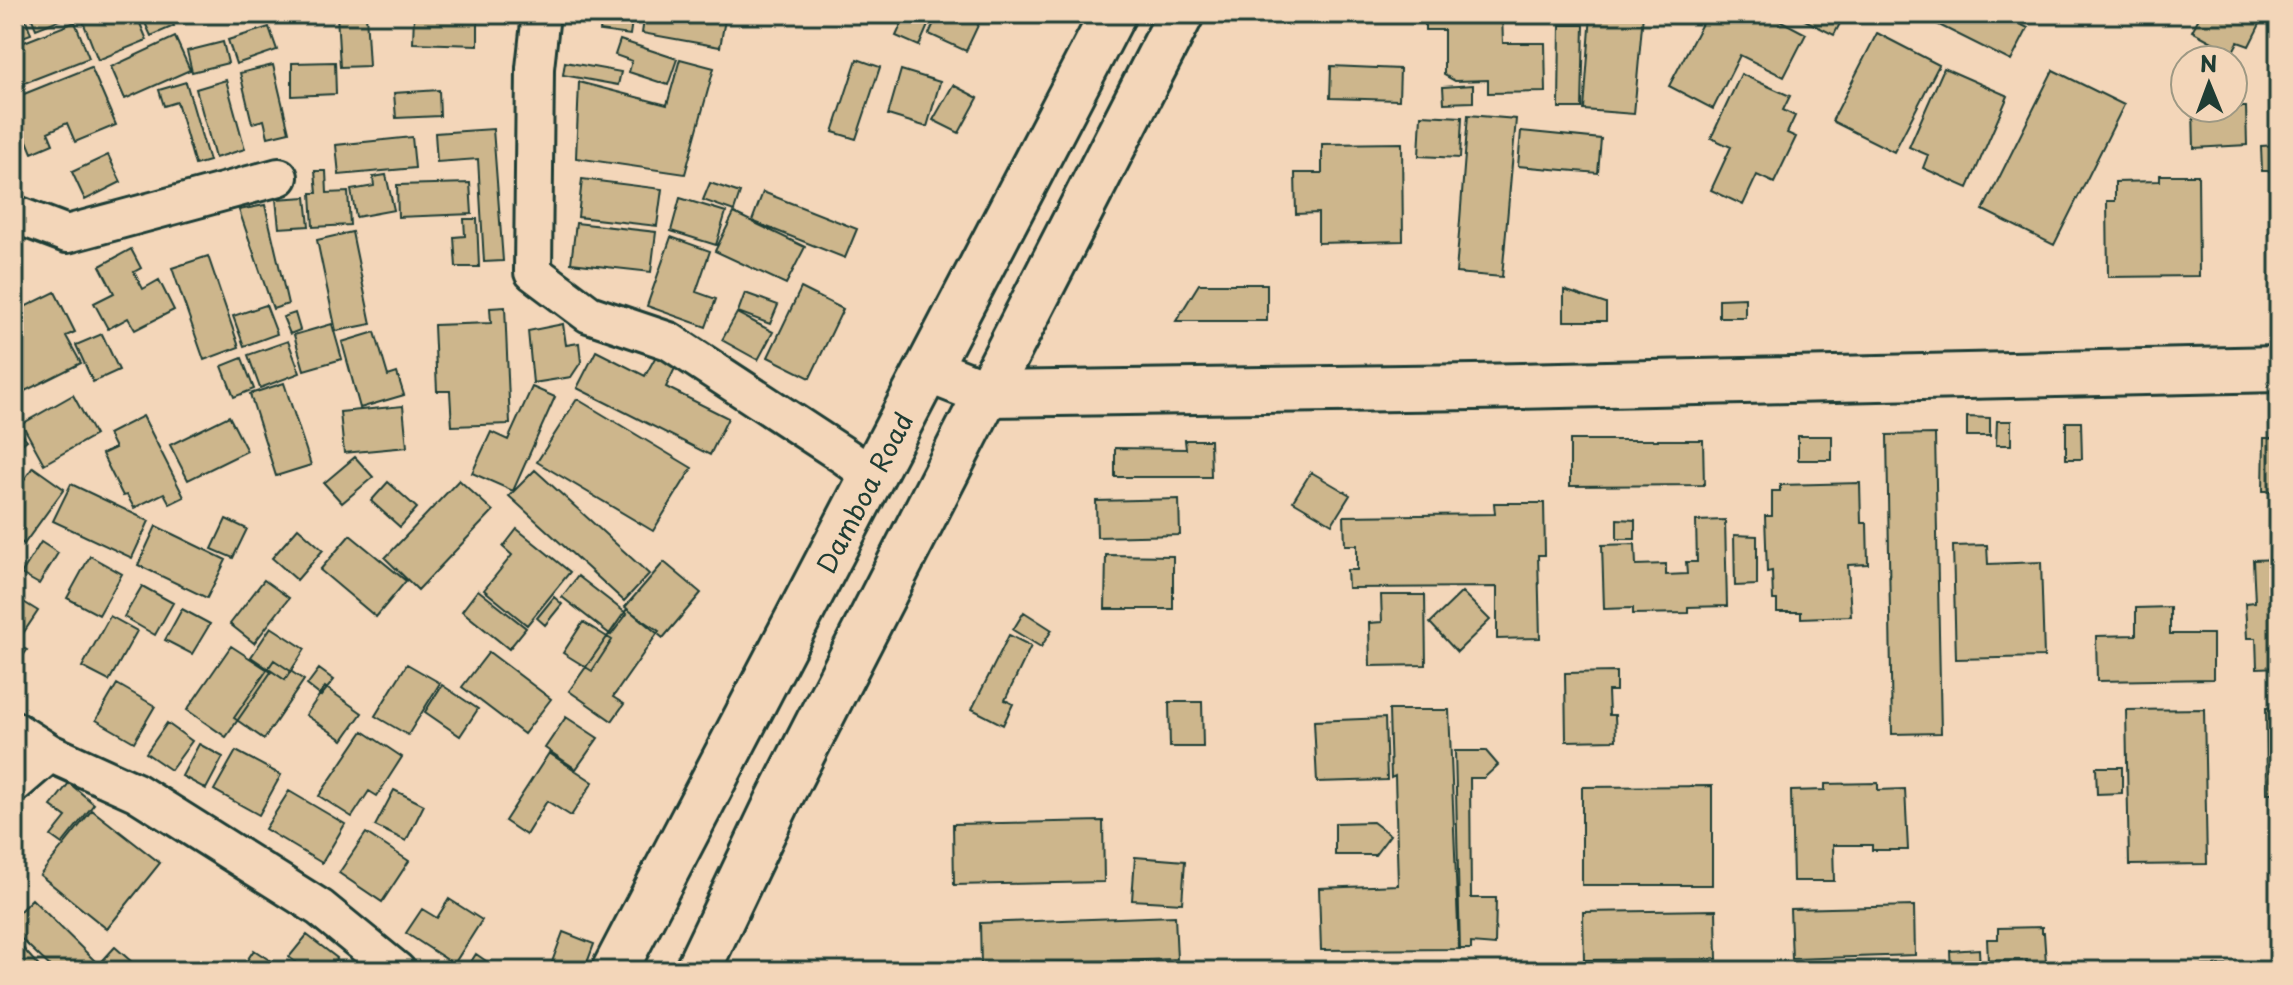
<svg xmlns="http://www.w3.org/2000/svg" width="2293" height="985" font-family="'Playpen Sans',sans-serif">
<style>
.building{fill:#cdb68c;stroke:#1f3d34;stroke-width:2}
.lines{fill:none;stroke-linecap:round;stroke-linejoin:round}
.minor-casing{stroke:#1f3d34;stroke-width:42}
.tertiary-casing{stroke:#1f3d34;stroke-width:50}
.primary-casing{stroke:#1f3d34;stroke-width:50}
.minor{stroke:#f3d6b9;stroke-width:36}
.tertiary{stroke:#f3d6b9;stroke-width:44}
.primary{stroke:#f3d6b9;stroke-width:44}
.labels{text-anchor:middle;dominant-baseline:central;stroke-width:6;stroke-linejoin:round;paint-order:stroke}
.street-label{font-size:26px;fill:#1f3d34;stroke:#f3d6b9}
</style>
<rect width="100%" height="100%" fill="#f3d6b9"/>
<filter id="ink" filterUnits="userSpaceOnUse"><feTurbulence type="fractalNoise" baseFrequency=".0125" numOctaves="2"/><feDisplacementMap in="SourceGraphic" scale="16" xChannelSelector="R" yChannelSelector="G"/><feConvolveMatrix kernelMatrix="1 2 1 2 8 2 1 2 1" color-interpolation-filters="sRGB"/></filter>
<g filter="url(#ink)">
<path class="building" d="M14 14H24L31 34 14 40Z
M30 14H74L36 29Z
M94 14H136L147 40 98 60 82 19Z
M141 14H168L174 26 151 36Z
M337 14H366L369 66 340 67Z
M414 14 478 15V45L413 43Z
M587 14H633L630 35 600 31 602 18 587 16Z
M645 14H726L720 47 642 33Z
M906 14H933L919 46 896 36Z
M938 14H970L981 19 966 51 929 34Z
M1425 14H1502L1503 43H1545L1546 92 1488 93V80L1455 81 1444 75V30H1425Z
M1591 14H1643L1634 114 1584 110Z
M1707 14H1768L1806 34 1784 77 1740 55 1713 109 1669 86Z
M1793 14H1845L1834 35Z
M1932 14H2000L2028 28 2011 61 1929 20Z
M2201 14H2253L2251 17 2261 22 2249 46 2238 42 2232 53 2192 31Z
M75 22 89 58 14 87V46Z
M1560 25H1584L1582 108H1559Z
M269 27 277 50 236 64 228 40Z
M1877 33 1939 65 1894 152 1832 121Z
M175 37 190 70 125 99 111 67Z
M620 40 677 59 668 85 629 72 632 61 615 55Z
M223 42 228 63 192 72 187 51Z
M680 59 714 68 685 174 576 158 579 82 667 105Z
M857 59 880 67 856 139 833 132Z
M335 62 336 94 292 96V63Z
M565 62 621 72 618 85 563 75Z
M2277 63H2279V171H2262L2261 146 2278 145Z
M273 65 289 132 268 137 264 120 252 123 240 73Z
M1331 66 1400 69 1399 100 1330 98Z
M91 67 116 125 75 142 67 123 48 132 53 144 32 153 14 109V98Z
M1944 68 2008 96 1968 188 1923 168 1928 155 1909 147Z
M901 70 940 82 927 127 888 115Z
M2053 70 2124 105 2054 245 1983 210Z
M1741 74 1790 96 1783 110 1795 116 1787 133 1796 137 1774 183 1757 175 1743 205 1711 190 1731 147 1711 138Z
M226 80 245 149 215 158 196 89Z
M186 82 209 161 195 165 177 102 164 106 159 90Z
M953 85 978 98 959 133 933 120Z
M1473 85V102L1444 103 1443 87Z
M439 90 440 116 396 118 394 93Z
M2233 107H2246L2247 145 2194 148 2193 108Z
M1421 115 1462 117 1460 158 1419 156Z
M1468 115 1516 119 1502 277 1456 273Z
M493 129 503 261 484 262 478 159 437 162 435 133Z
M1521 131 1601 139 1598 173 1518 166Z
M412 137 415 168 339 175 336 145Z
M1402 143 1403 241 1318 243V213L1296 214 1295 173H1322V144Z
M108 155 121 182 85 200 72 172Z
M315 171H326L327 193 348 192 350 225 313 227 311 193H317Z
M386 175 394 210 356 217 351 190 374 186 373 177Z
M2160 175H2198L2199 276 2108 277 2107 201H2115V182L2160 181Z
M582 179 662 189 657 226 578 217Z
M470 183 472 214 398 217 397 185Z
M710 183 740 193 734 211 703 200Z
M763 192 857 229 845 258 752 221Z
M306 197 309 226 279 228 276 199Z
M680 198 726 212 716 245 671 231Z
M265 205 288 304 273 309 239 210Z
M734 213 805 247 786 284 715 251Z
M464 219H477L479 267H456L454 237 465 236Z
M576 223 656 232 651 272 571 263Z
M352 232 371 324 336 331 317 240Z
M671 237 710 251 696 292 716 299 706 327 647 306Z
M131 249 141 268 134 272 143 289 159 280 174 310 135 330 128 318 108 329 94 303 114 293 100 266Z
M208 256 239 347 204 360 172 268Z
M1199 284H1267V321H1176Z
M801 288 843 309 810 378 768 357Z
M1564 290 1606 304V321H1564Z
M55 292 75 332 66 336 81 363 25 391 14 368V312Z
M745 293 778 305 770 324 738 312Z
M1745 298V317H1719V299Z
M266 305 277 334 244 346 233 316Z
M505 307 510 424 452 426 450 391H437L434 325 491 323 490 308Z
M295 313 300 330 290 334 283 317Z
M737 313 773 332 758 360 722 340Z
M332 324 342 359 304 370 294 335Z
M563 324 566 345 579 343 581 362 571 377 533 383 528 331Z
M375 332 388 376 397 373 404 395 360 408 342 342Z
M102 334 119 370 93 382 76 345Z
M288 341 300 373 260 388 248 355Z
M596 351 645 376 656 356 676 366 666 387 728 418 710 455 577 388Z
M242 358 254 389 234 397 222 366Z
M284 383 311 465 276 476 250 394Z
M532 387 555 397 513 491 472 473 491 432 508 440Z
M73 395 95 435 44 464 22 424Z
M577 399 692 468 653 531 537 462Z
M403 406 407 447 344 453 340 412Z
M143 416 184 497 170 504 164 493 134 508 127 495 123 496 102 454 115 448 108 434Z
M229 416 247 451 188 480 170 445Z
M1967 417 1990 418V436H1967Z
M1997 421H2011V445H1996Z
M2066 422H2081L2082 459H2066Z
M15 426 27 440 14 450V427Z
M1935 434 1941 733 1892 734 1887 435Z
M1798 436H1832V460H1798Z
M2264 438H2279V491H2263Z
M1185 440H1210L1211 477H1115V448L1186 449Z
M1570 440H1703L1704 485 1570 486Z
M355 457 373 477 342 503 324 483Z
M33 467 64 489 24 544 14 537V494Z
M535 470 649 574 624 601 509 496Z
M1311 472 1350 495 1332 524 1293 501Z
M459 480 493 511 418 590 385 558Z
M388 482 417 508 400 527 371 501Z
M1860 483 1861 523H1867L1868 564 1848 565 1851 616 1801 618V612H1777V600H1773L1772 571 1767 572 1765 516H1772V491H1780V485Z
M71 484 149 521 132 558 53 521Z
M1179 499 1180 535 1097 537 1096 501Z
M1494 503H1544L1545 555H1538L1540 638 1497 639V587L1348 588 1347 570H1357V545H1345L1344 516 1495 514Z
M226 519 247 529 233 558 212 549Z
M1617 519 1635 520V539H1617Z
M1725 520 1727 606 1688 607V613L1633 614V608L1604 609 1602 545 1635 544 1636 565 1666 564V575L1687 574 1686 562H1697L1696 521Z
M156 526 226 560 207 598 138 565Z
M298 528 323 550 297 580 272 558Z
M517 529 570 572 527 625 484 590 512 555 503 547Z
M350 535 406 581 376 617 320 570Z
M1734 535 1757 536V585L1735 586Z
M41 542 58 553 39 584 21 574Z
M1987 545 1988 564 2041 562 2044 657 1956 659 1953 546Z
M1106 555 1173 556V609H1105Z
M90 556 122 574 99 615 67 598Z
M2279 559V667L2257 668 2256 638H2247L2245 603 2255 602 2253 560Z
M664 562 701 593 663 638 625 607Z
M578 576 627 614 611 635 562 597Z
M264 580 289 598 254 643 230 624Z
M142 586 173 603 155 635 124 617Z
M478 590 526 628 509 649 462 611Z
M1462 592 1490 620 1457 652 1430 623Z
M1381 595H1425L1426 665 1370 666 1369 623 1382 622Z
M14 596 38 611 16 644 27 650 14 669Z
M554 597 562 604 545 625 537 618Z
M2170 607V634H2213V679L2097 681 2096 636 2136 635V608Z
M182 609 210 624 192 654 165 640Z
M627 609 659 631 613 697 624 704 612 721 569 691Z
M1024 612 1052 630 1041 647 1013 630Z
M110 616 137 631 109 681 82 667Z
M583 622 612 640 592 671 563 653Z
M271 627 305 649 285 680 251 657Z
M1009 635 1031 646 1005 700 1013 704 1003 725 972 709Z
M231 646 271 672 226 737 187 710Z
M489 652 551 699 524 734 462 687Z
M274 660 304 680 264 739 234 718Z
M407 664 440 683 408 735 375 716Z
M319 669 334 680 321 696 307 685Z
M1616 672V691H1608L1609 715H1615L1616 740 1566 741 1565 673Z
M117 684 155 706 134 742 96 720Z
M442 685 478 709 460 736 425 712Z
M325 687 362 713 343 740 306 715Z
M1169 702H1202L1203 747H1170Z
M2279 707V793H2267L2266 708Z
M2204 709 2207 864 2129 865 2126 710Z
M1389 710H1449L1459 949 1321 950 1319 888 1398 885 1395 776 1391 778Z
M566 717 598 738 576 769 545 748Z
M1385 718 1387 780 1317 782 1314 721Z
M167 723 192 741 171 770 146 753Z
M363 731 402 757 377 796 369 791 352 817 319 796Z
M199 744 223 757 206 789 182 776Z
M236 751 281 775 259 815 214 790Z
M1455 751H1486L1498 765 1484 778H1470L1471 898H1496L1495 945 1471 943V949H1460Z
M549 753 593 782 571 816 547 801 526 835 505 821Z
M2096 767H2122V793L2097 794Z
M69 783 94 804 62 844 51 836 66 817 51 806Z
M1878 783V790L1905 789 1908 850H1872V845H1833L1834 881H1793L1791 791 1825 790V784Z
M1712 786V885H1582V787Z
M394 790 424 805 406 841 375 826Z
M289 791 345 824 322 863 265 829Z
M92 810 160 863 107 929 40 875Z
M1103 821 1104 882 954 885 953 824Z
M1373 822 1390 835 1375 855H1335V823Z
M366 833 409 861 382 902 339 873Z
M1135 857 1185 861 1182 903 1132 900Z
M32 899 96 962 87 971H55L14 932V917Z
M449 899 482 920 454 964 406 933 422 909 437 918Z
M1914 906 1915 955 1792 959 1790 909Z
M1716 910 1717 959 1584 960 1583 912Z
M1175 916 1177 959 981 965 980 923Z
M2042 927V933H2044L2046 963 2027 964V960L1988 961 1987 939H1998V928Z
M563 932 594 944 584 971 552 962Z
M307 935 337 958 328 971H306L289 957Z
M14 938 43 971H14Z
M115 947 142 971H93Z
M1979 949 1980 971H1951L1950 951Z
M254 950 286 971H240Z
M476 954 499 970 498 971H465Z
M2009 964 2010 971H1982V965Z
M2279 965V971H2179V966Z"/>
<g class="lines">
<defs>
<path id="minor" d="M541 14 535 68 533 272 589 314 669 341 846 457 871 476
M14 214 67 234 279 177
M14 730 50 753 136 792 320 908 397 971
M14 784 50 753"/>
<path id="tertiary" d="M928 370 989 394 1474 387 2279 369"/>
<g id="primary">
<path id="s1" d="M614 971 1113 14"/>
<path d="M697 971 777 803 1181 14"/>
</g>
</defs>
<use href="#minor" class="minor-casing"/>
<use href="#tertiary" class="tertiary-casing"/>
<use href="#primary" class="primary-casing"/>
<use href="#minor" class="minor"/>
<use href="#tertiary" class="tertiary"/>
<use href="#primary" class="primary"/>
</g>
</g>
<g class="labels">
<g class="street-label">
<text stroke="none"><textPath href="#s1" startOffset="540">Damboa Road</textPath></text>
</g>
</g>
<rect width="2293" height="985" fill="none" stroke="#f3d6b9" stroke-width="48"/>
<rect x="24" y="24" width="2245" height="937" fill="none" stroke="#1f3d34" stroke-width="3" filter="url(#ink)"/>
<g transform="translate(2209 84) rotate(359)"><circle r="38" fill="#f3d6b9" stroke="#9e9984" stroke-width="2"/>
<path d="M0-6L14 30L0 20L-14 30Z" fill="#1f3d34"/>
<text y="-12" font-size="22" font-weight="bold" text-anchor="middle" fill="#1f3d34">N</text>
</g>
</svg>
